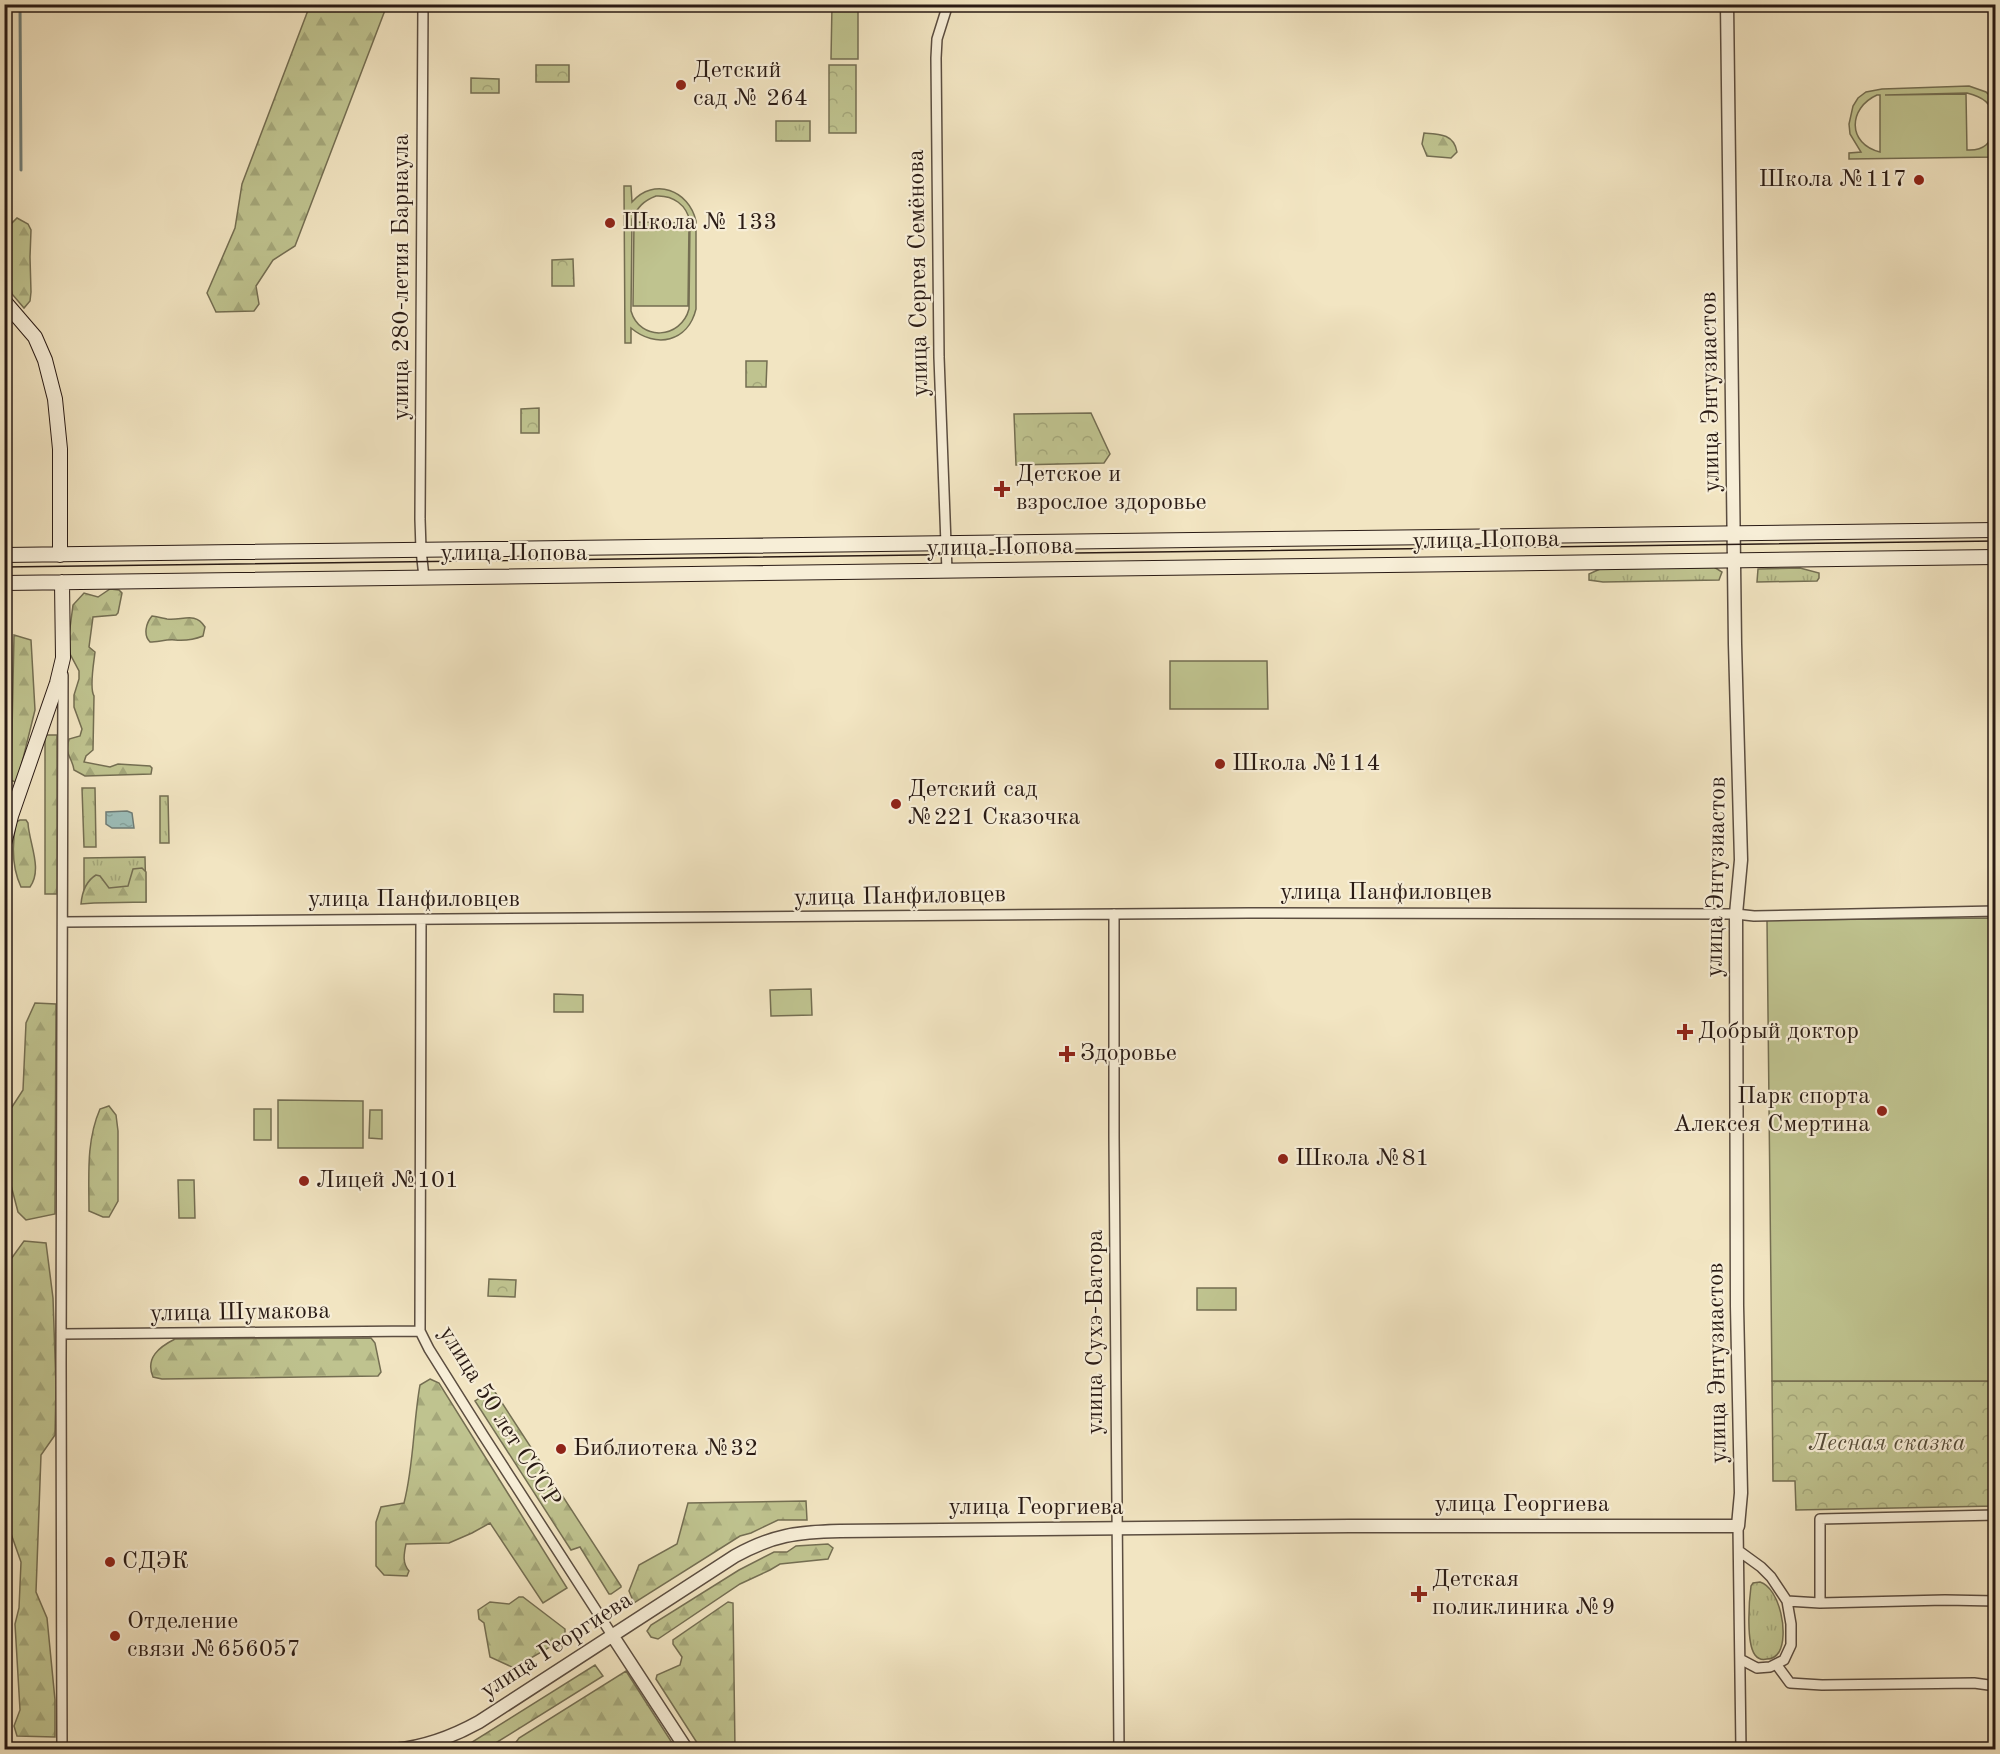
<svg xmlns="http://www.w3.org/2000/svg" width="2000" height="1754" font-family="'Old Standard TT',serif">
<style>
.grass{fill:url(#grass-tufts);stroke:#746e52;stroke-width:1.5}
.forest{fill:url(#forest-firs);stroke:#746e52;stroke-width:1.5}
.park{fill:url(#park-crowns);stroke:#746e52;stroke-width:1.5}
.garden{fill:#bfc38f;stroke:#746e52;stroke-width:1.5;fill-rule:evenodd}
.water{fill:url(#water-ripples);stroke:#6e7c77;stroke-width:1.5}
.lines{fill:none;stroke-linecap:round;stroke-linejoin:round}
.stream{stroke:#6e7c77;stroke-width:3}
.minor-casing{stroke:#5b4d40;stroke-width:12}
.tertiary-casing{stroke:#5b4d40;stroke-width:15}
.secondary-casing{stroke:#291a14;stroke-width:16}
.minor{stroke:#f7eed7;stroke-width:9}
.tertiary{stroke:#f7eed7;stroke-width:12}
.secondary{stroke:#f7eed7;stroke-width:14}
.tram{stroke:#291a14;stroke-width:1.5}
.poi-dot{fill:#8f2418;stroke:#f7eed7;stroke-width:2}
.labels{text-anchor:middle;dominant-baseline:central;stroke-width:4.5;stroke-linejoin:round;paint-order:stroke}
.poi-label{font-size:24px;fill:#291a14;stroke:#f7eed7;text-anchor:start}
.street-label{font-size:24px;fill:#291a14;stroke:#f7eed7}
.park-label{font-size:24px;font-style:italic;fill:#564d39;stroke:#f7eed7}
</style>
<defs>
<pattern id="grass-tufts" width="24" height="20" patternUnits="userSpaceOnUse" patternTransform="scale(1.5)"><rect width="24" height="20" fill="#bfc38f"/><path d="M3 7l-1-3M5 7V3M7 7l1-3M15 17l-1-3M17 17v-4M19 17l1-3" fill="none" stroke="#a4a77a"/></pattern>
<pattern id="forest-firs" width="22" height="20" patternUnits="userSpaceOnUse" patternTransform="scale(1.5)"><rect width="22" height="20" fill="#bfc38f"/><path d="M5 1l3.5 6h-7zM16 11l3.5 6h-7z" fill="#a4a77a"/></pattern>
<pattern id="park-crowns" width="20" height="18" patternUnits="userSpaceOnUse" patternTransform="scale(1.5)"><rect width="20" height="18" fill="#bfc38f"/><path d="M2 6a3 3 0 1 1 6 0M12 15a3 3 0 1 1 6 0" fill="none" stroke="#a4a77a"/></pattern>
<pattern id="water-ripples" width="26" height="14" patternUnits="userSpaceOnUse" patternTransform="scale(1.5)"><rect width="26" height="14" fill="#9cbeb9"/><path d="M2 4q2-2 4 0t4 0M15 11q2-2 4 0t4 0" fill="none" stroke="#86a39e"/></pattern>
</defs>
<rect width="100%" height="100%" fill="#f2e5c2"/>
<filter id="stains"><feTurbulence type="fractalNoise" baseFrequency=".00333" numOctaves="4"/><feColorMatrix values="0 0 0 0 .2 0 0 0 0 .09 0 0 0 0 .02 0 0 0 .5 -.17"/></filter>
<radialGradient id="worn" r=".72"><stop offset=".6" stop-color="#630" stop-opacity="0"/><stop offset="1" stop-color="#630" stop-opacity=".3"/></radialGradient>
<path class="grass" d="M776 121H810V141H776Z
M1714 567 1722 572 1719 580 1603 582 1589 580V574L1600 569Z
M1800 568 1819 573V578L1817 581 1757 582 1758 569Z
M82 788H95L96 847H84Z
M160 796H168L169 843H160Z
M145 857 146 902H84V858Z
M1760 1582C1780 1588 1789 1635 1779 1652 1776 1657 1772 1659 1767 1659 1763 1660 1758 1659 1755 1655 1746 1643 1749 1601 1751 1586L1753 1583Z"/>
<path class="forest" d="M310 5H387L295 246 273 260 256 286 259 304 254 311 216 312 207 293 235 228 242 184Z
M1424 133C1440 134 1454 134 1457 152L1451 158 1427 156 1422 144Z
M17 218 28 224 31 230 30 257 31 292 30 301 24 308 12 294 9 277 7 239 11 224Z
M110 589 119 590 122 593 118 613 116 615 93 617 89 647 95 652C94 662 89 688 94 696L93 750 86 756 84 762 110 767 118 764 150 766 152 768 151 774 85 776 74 770C72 756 64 756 69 739L80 736 82 729 74 707V695L79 679V671L69 652 68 643 73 605 84 593 98 597Z
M152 616C158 617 162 618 167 619 182 621 195 611 205 627L203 636C193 640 186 641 175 640 167 639 158 642 150 642 143 635 146 623 152 616Z
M14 635 31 640 35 710 17 783 11 780Z
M45 735H57V894H45Z
M20 820H26L28 823C29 843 43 869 30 887H21C11 866 12 844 16 822Z
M142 868 146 872V902L94 903 81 904C82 893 86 881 96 875L100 876 109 888 128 886 133 869Z
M35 1003 56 1004 55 1214 26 1220 18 1212 7 1170 10 1110 23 1090 26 1023Z
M109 1106 116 1115 118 1131V1201L109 1217H103L89 1211C89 1176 86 1141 100 1109Z
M24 1241 46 1243 53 1298 56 1386 55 1435 41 1455 36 1592 47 1618 55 1700V1737L17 1736 14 1726 20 1710 15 1624 19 1608 21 1562 9 1528 7 1437 11 1259Z
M371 1338 375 1343 381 1372 378 1376 162 1379 153 1377C145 1358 159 1347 175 1339Z
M430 1379 439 1383 567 1588 543 1603 490 1523 472 1533 449 1543 406 1544C404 1554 402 1563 409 1571L407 1576 384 1575 376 1566V1522L381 1507 404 1503C414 1464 413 1424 420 1385Z
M493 1389 621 1586V1587L611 1594H609L580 1547 571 1550 475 1401Z
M806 1501 807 1520H778L751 1533 740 1536 634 1603 629 1591 639 1565 677 1544 688 1503Z
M828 1544 833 1548 828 1559 780 1564 770 1570 740 1584 658 1639 651 1637 647 1631 651 1625 739 1570 774 1552H787L796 1546Z
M519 1597H523L565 1629V1635L550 1647 514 1668 490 1657 484 1623 479 1619 478 1610 490 1602 509 1604Z
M728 1602 733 1603 735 1749H701L656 1679 657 1675 680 1665 682 1657 673 1644V1640Z
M595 1665 603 1676 486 1749H461Z
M626 1671 676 1749H511L519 1738Z"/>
<path class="park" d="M536 65H569V82H536Z
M829 65H856V133H829Z
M471 78 499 79V93H471Z
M573 259 574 286H552V260Z
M746 361H767L766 387H746Z
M539 408V433H521V409Z
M1091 413 1110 454 1104 463 1016 465 1014 414Z
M489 1279 516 1280 515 1297 488 1296Z
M1772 1381H1995V1506L1796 1510 1795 1481H1773Z"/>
<path class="garden" d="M832 5H858V59H831Z
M1969 86 1986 92 1995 101V120C1992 103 1983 97 1967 93L1885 95 1966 94 1967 150C1984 151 1992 143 1995 126V146L1991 151 1995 152V157L1849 159V153L1861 152 1850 134 1849 124 1853 106 1858 98 1866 92 1882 89ZM1877 95H1880V152C1847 144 1848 108 1877 95Z
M624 186H631L632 202C654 177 689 190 696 221V309C688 342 656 349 631 328V343H625ZM656 196C673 195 687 205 690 222L689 309C681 339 640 342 631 311L632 219C638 207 643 201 656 196Z
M634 222 689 223 688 306H633Z
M1170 661H1267L1268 709H1170Z
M1995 918V1381H1772L1767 920Z
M811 989 812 1015 771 1016 770 990Z
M554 994 583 995V1012H554Z
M278 1100 363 1101V1148H278Z
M254 1109H271V1140H254Z
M370 1110H382V1139L369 1138Z
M178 1180H194L195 1218H179Z
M1197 1288H1236V1310H1197Z"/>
<path class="water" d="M127 811 132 813 134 828H112L106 824V812Z"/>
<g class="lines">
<path class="stream" d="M20 4 21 170"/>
<defs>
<path id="minor" d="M423 4 420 519 421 550 424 577
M947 571 939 357 936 58 937 39 948 4
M1114 914V1137L1119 1750
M421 920 420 1331 429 1349 483 1435 612 1635
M63 922 1249 913 1736 914 1754 916 1996 911
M61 1334 420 1331
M1738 1526 1741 1750
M1739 1551 1761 1567 1771 1577 1787 1601 1791 1624V1645L1784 1660 1770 1667 1757 1668 1740 1659
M1787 1601 1820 1603V1519L1996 1515
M1820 1603 1945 1600 1996 1601
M1776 1664 1790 1683 1822 1685 1974 1683 1996 1686
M62 1750 61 1361 63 675"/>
<path id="tertiary" d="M612 1635 687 1750
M394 1750C425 1747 452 1737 479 1722L735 1556C773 1535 797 1532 840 1531L1350 1526H1738L1741 1493 1737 1306 1736 914 1741 860 1735 644 1727 4"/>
<path id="secondary" d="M4 301 35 337 45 360 55 399 60 449V555
M4 555 1996 530
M4 583 1996 557
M4 844 11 816 57 683 63 658 62 582"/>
</defs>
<use href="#minor" class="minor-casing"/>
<use href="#tertiary" class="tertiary-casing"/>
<use href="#secondary" class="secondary-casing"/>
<use href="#minor" class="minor"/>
<use href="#tertiary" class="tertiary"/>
<use href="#secondary" class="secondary"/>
<path class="tram" d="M4 567 1996 541"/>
</g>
<g class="poi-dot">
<circle cx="681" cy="85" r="6"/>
<circle cx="1919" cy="180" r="6"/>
<circle cx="610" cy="223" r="6"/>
<path d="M999 480h6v6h6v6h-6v6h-6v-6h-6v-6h6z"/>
<circle cx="1220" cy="764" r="6"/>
<circle cx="896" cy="804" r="6"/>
<path d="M1682 1023h6v6h6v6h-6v6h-6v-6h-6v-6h6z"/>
<path d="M1064 1045h6v6h6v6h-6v6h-6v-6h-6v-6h6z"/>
<circle cx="1882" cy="1111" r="6"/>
<circle cx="1283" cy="1159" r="6"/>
<circle cx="304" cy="1181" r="6"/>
<circle cx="561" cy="1449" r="6"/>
<circle cx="110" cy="1562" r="6"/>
<path d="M1416 1585h6v6h6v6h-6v6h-6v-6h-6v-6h6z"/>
<circle cx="115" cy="1636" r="6"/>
</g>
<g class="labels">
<g class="poi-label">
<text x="693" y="71">Детский<tspan x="693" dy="28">сад № 264</tspan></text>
<text x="1907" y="180" text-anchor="end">Школа №117</text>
<text x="622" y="223">Школа № 133</text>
<text x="1016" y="475">Детское и<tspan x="1016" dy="28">взрослое здоровье</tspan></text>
<text x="1232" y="764">Школа №114</text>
<text x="908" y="790">Детский сад<tspan x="908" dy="28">№221 Сказочка</tspan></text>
<text x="1698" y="1032">Добрый доктор</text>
<text x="1080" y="1054">Здоровье</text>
<text x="1870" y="1097" text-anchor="end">Парк спорта<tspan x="1870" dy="28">Алексея Смертина</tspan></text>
<text x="1295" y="1159">Школа №81</text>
<text x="316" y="1181">Лицей №101</text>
<text x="573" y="1449">Библиотека №32</text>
<text x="122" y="1562">СДЭК</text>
<text x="1432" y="1580">Детская<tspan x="1432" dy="28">поликлиника №9</tspan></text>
<text x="127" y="1622">Отделение<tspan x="127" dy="28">связи №656057</tspan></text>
</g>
<g class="street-label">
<text transform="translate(919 273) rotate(-91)">улица Сергея Семёнова</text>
<text transform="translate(402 277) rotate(-90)">улица 280-летия Барнаула</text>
<text transform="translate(1711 392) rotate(-91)">улица Энтузиастов</text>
<text transform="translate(1486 541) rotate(-1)">улица Попова</text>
<text transform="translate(1000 548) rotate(-1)">улица Попова</text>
<text x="514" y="554">улица Попова</text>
<text transform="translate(1717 877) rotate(-89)">улица Энтузиастов</text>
<text x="1386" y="893">улица Панфиловцев</text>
<text transform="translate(900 897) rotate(-1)">улица Панфиловцев</text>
<text x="414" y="900">улица Панфиловцев</text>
<text transform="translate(240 1313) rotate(-1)">улица Шумакова</text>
<text transform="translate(1096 1332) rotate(-90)">улица Сухэ-Батора</text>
<text transform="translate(1718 1363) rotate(-91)">улица Энтузиастов</text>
<text transform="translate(499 1417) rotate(58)">улица 50 лет СССР</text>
<text x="1522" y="1505">улица Георгиева</text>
<text x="1036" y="1508">улица Георгиева</text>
<text transform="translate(557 1646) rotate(-33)">улица Георгиева</text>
</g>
<g class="park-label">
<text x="1887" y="1444">Лесная сказка</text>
</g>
</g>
<rect width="2000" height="1754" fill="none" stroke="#f2e5c2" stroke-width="24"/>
<rect x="6" y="6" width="1988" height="1742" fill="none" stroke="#291a14" stroke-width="3"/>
<rect x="12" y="12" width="1976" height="1730" fill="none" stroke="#291a14" stroke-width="1.5"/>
<rect width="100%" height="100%" filter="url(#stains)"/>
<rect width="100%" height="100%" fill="url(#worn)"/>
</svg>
